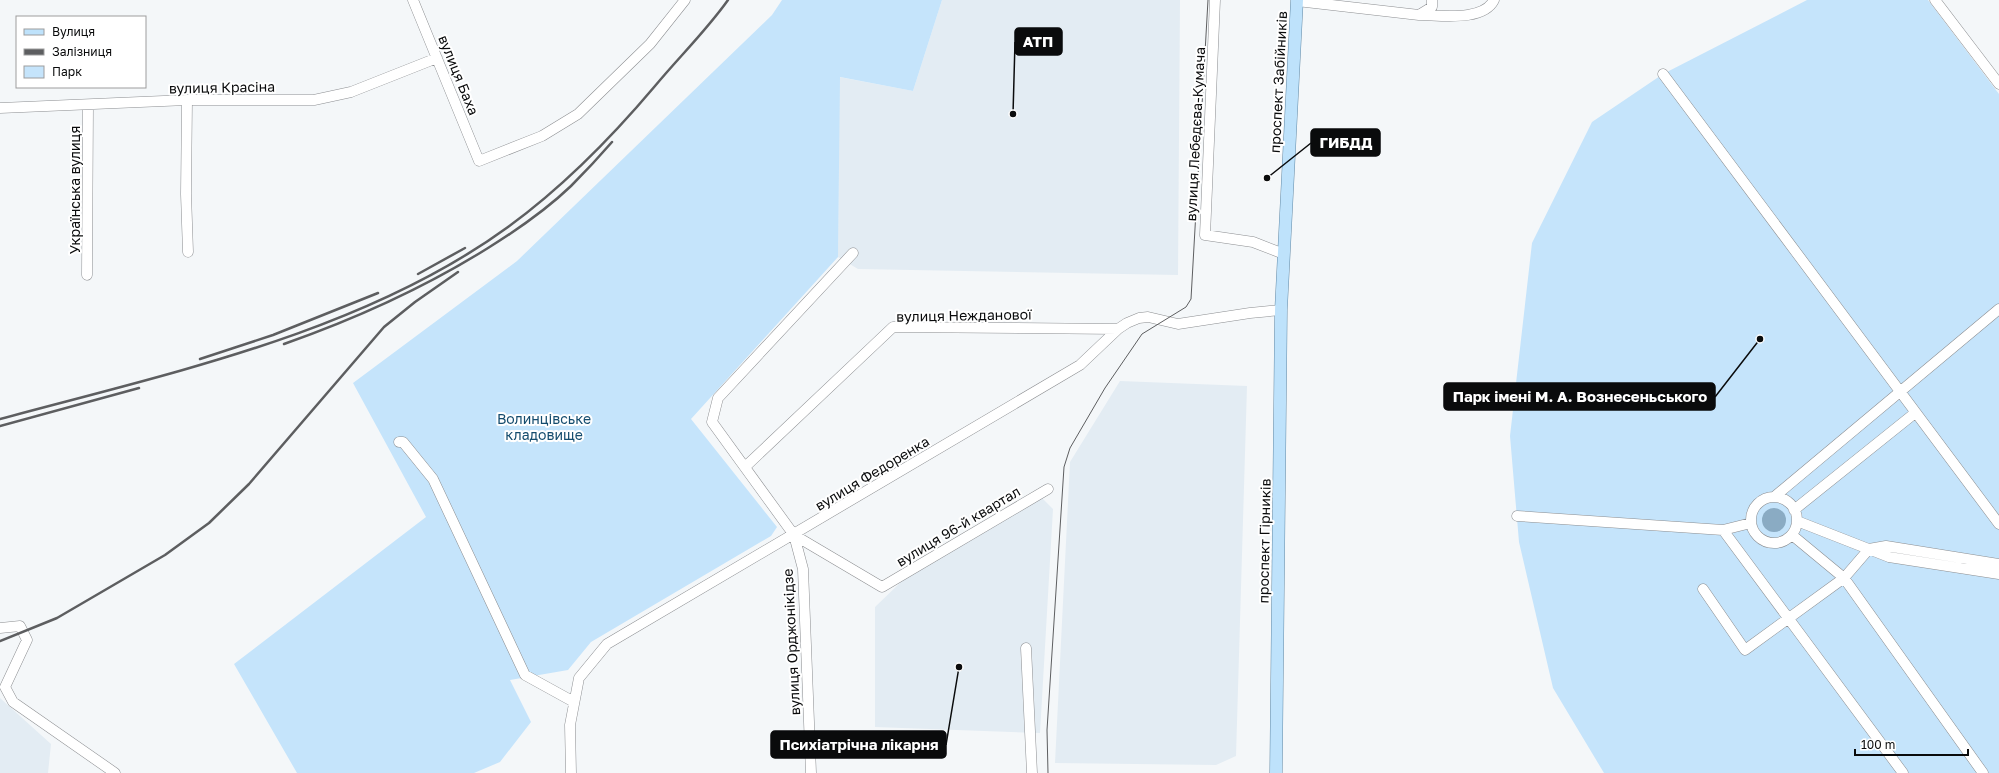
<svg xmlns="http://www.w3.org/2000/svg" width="1999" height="773" font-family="'Golos Text',sans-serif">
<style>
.built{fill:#e3ecf3}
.green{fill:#c5e4fb}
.water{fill:#8aabc3}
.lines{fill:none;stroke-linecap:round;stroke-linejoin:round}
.minor-casing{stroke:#8c8e91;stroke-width:11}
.major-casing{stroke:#638aa6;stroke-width:13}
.minor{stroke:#fff;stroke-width:10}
.major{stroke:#bee2fb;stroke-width:12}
.tram{stroke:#5d5e60;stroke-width:1}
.rail{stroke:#5d5e60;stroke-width:2.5}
.labels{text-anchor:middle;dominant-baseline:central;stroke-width:4;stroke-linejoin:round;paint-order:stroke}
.street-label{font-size:14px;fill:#0a0b0c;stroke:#fff}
.park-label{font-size:14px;fill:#144c6e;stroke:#fff}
.leader{fill:none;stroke:#0a0b0c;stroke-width:1.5}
.callout-dot{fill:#0a0b0c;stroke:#fff;stroke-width:1.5}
.callout{fill:#0a0b0c;stroke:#0a0b0c;stroke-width:1.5}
.callout-label{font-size:15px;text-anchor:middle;font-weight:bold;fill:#fff}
</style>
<rect width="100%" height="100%" fill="#f4f7f9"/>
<path class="built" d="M942 0H1180L1178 275 858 269 838 257 839 77 913 91Z
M1120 381 1247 386 1236 756 1216 765 1055 763 1070 462Z
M1041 497 1053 509 1040 733 875 727V607L902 581Z
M0 698 51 744 48 773H0Z"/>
<path class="green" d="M782 0H942L913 91 840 77 838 257 691 419 777 527 771 536 591 642 568 670 510 680 531 722 500 762 474 773H297L234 664 426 517 353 383 517 261 772 15Z
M1807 0H1928L1999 94V773H1604L1553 688 1519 542 1510 436 1532 243 1592 122 1663 74Z"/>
<path class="water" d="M1762 520a12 12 0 1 1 24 0a12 12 0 1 1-24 0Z"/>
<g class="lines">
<defs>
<path id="minor" d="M413 0 479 161 542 136 578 114 650 44 685 0
M1215 0 1205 235 1253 242 1284 254
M1935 0 1999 84
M1297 1 1419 15 1432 7V0
M1419 15C1440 15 1483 22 1494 0
M1663 74 1999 524
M187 100 186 194 188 252
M0 108 187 100H314L351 92 437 58
M853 253 718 398 712 422 794 535 882 587 1048 489
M87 275 88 105
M399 442H403L433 479 525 675 574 702
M745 467 893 327 1118 329
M1774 497 1999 309
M1751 520a23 23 0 1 1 46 0a23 23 0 1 1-46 0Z
M1794 510 1915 413
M1517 516 1723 530 1751 523
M1797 521 1889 557 1999 574
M1723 530 1903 773
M794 535 803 569 811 773
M1792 535 1844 578 1983 773
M1703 589 1745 650 1844 578 1869 549 1886 546 1999 564
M0 628 20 626 27 640 5 687 13 702 115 773
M1026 648 1032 773
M571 773 570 725 579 678 607 644 1080 365 1118 329 1127 323 1139 318 1148 317 1178 324 1250 313 1281 310"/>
<path id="major" d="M1276 773 1281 310 1297 0"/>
</defs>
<use href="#minor" class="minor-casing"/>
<use href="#major" class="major-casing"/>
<use href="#minor" class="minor"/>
<use href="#major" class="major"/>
<path class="tram" d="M1048 773 1047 730 1064 467 1070 448 1105 388 1142 334 1186 307 1191 299 1208 0"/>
<path class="rail" d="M418 274 465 248
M284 344C355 319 424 288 488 248 517 230 546 210 571 186 585 172 599 157 612 142
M200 359 273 335 378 293
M0 419C170 373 364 332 508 227 563 187 612 137 655 86 679 57 706 31 728 0
M0 426 139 388
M0 641 57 618 165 555 209 523 249 484 384 327 415 302 458 272"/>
</g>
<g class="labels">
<g class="street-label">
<text transform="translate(459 75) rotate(68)">вулиця Баха</text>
<text transform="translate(1278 82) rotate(-87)">проспект Забійників</text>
<text transform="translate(222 87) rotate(-1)">вулиця Красіна</text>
<text transform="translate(1195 134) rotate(-87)">вулиця Лебедєва-Кумача</text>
<text transform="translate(74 190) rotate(-90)">Українська вулиця</text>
<text transform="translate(964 315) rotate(-1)">вулиця Нежданової</text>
<text transform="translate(872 473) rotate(-31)">вулиця Федоренка</text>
<text transform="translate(958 526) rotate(-31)">вулиця 96-й квартал</text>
<text transform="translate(1264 541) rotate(-89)">проспект Гірників</text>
<text transform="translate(791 642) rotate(-93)">вулиця Орджонікідзе</text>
</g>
<g class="park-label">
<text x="544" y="418">Волинцівське<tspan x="544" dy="16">кладовище</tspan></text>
</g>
</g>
<path class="leader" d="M1013 114L1015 42M1267 178L1311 143M1760 339L1715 397M959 667L946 745"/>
<g class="callout-dot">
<circle cx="1013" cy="114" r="4"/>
<circle cx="1267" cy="178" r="4"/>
<circle cx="1760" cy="339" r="4"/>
<circle cx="959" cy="667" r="4"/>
</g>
<g class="callout">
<rect x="1015" y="28" width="47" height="27" rx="4"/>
<rect x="1311" y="129" width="69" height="27" rx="4"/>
<rect x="1444" y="383" width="271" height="27" rx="4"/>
<rect x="771" y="731" width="175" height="27" rx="4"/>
</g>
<g class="callout-label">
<text x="1038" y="47">АТП</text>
<text x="1346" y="148">ГИБДД</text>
<text x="1580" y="402">Парк імені М. А. Вознесеньського</text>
<text x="859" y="750">Психіатрічна лікарня</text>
</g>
<rect x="16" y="16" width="130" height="72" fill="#ffffff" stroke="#9d9d9e"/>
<rect x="24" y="29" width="20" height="6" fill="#bee2fb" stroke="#9d9d9e"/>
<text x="52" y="36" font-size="12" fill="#0a0b0c">Вулиця</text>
<rect x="24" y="49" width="20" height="6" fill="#5d5e60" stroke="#9d9d9e"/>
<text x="52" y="56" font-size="12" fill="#0a0b0c">Залізниця</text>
<rect x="24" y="66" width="20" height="12" fill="#c5e4fb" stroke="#9d9d9e"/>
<text x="52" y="76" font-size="12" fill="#0a0b0c">Парк</text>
<path d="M1855 749v6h113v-6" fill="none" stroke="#0a0b0c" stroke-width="2"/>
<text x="1861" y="749" font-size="12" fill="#0a0b0c" stroke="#ffffff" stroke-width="3" paint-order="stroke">100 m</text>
</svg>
